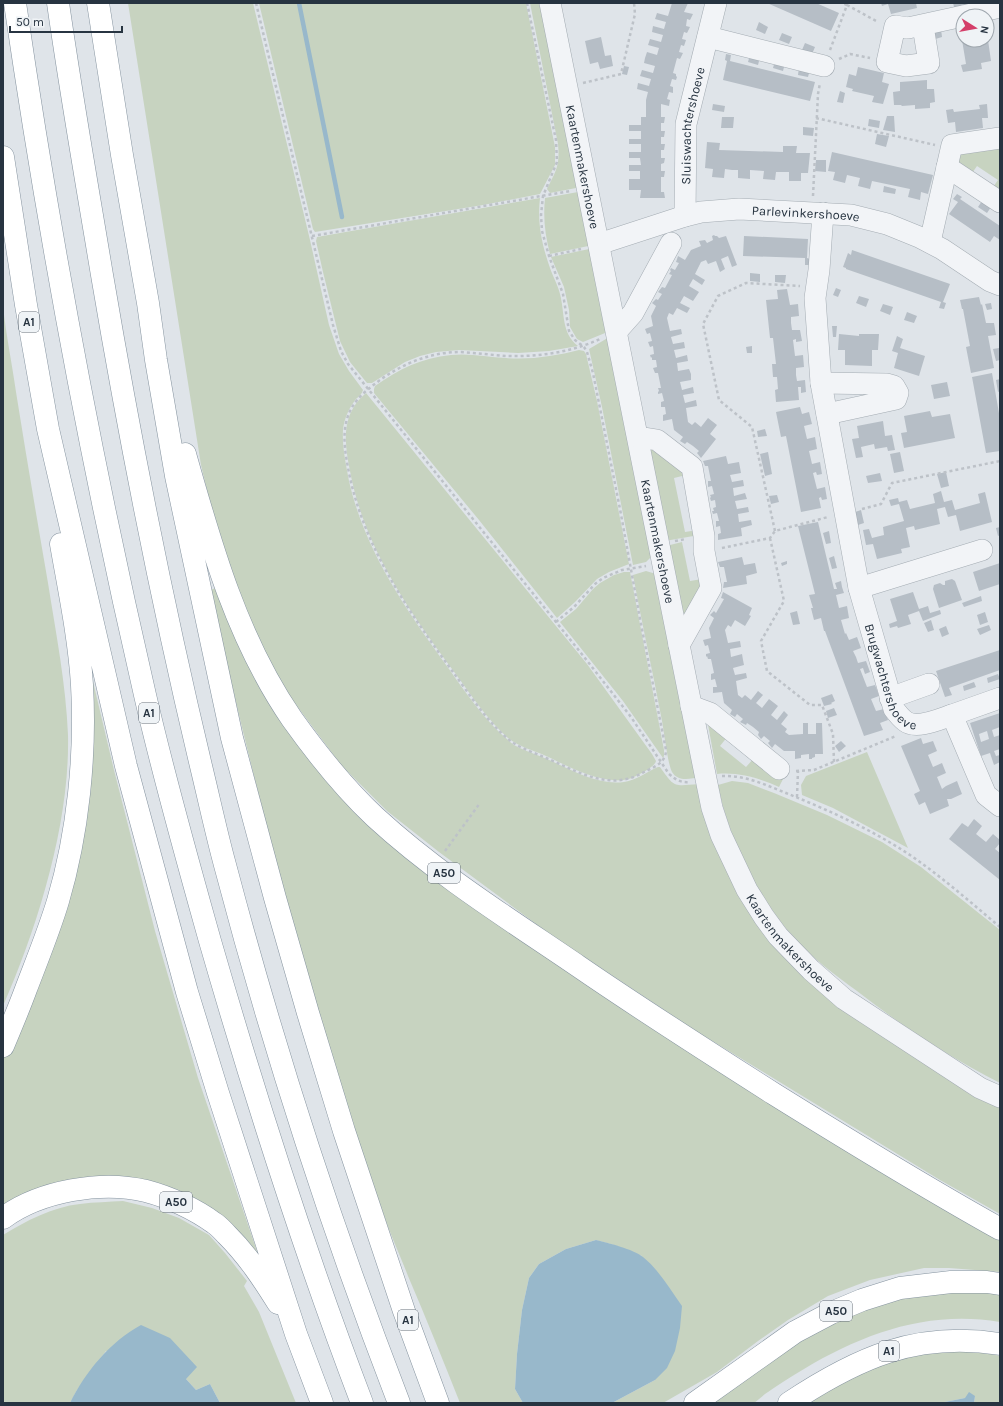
<svg xmlns="http://www.w3.org/2000/svg" width="1003" height="1406" font-family="Karla,sans-serif">
<style>
.green{fill:#c7d3c0}
.water{fill:#98b8cb}
.lines{fill:none;stroke-linecap:round;stroke-linejoin:round}
.stream{stroke:#98b8cb;stroke-width:4.5}
.building{fill:#b6bec6;fill-rule:evenodd}
.minor-casing{stroke:#a4acb3;stroke-width:22}
.highway-casing{stroke:#8694a0;stroke-width:23}
.path{stroke:#bdc2c8;stroke-width:2.5;stroke-dasharray:3 3;stroke-linecap:butt}
.minor{stroke:#f2f4f7;stroke-width:21}
.highway{stroke:#fff;stroke-width:22}
.labels{text-anchor:middle;dominant-baseline:central;stroke-width:3.5;stroke-linejoin:round;paint-order:stroke}
.shield{fill:#eff3f6;stroke:#636d77;stroke-width:1}
.shield-label{font-size:12px;font-weight:bold;fill:#273441}
.street-label{font-size:13px;fill:#273441;stroke:#eff3f6}
</style>
<rect width="100%" height="100%" fill="#dfe4e9"/>
<path class="green" d="M128 3H253L310 240 329 325 339 354 349 371 363 390C362 394 359 396 356 399 349 408 344 419 343 430 342 447 346 464 349 481 365 552 407 611 449 669 468 696 488 725 514 745 523 750 533 753 542 757 567 767 596 786 624 782 637 780 646 772 658 767H660C675 788 673 786 699 784L758 921 1000 1105V1214L940 1180 696 1031 551 935 439 852 387 811 341 765 291 698 274 671 253 627 234 581 215 525 201 465Z
M259 3H526L555 147V165L540 194 483 205 315 232 313 229Z
M530 3H545L581 185 576 188 550 193 547 189C556 171 560 166 558 144Z
M1000 143V196L991 190 998 180 977 166 970 176 954 163 958 152Z
M578 192 593 245 550 254C545 235 543 218 545 198Z
M540 198C537 223 542 245 550 268 553 277 558 285 560 294 565 313 561 333 578 346L549 351 518 353 459 350 436 352 420 356 405 362 372 383H367L350 362 340 341 323 272 316 241 317 237Z
M594 248 610 331 583 342 577 339 570 327 569 310 564 287 551 257Z
M3 306C6 335 12 363 16 392 26 455 37 519 48 583 56 634 66 684 68 735 70 823 38 926 3 1006Z
M611 336 652 556 646 562 633 565 602 407 589 349Z
M579 350 584 351 586 354 597 401 629 564 609 572 597 579 575 602 557 618 479 520 374 393V389L375 386C399 369 421 358 451 355 469 353 488 357 506 358 530 360 556 356 579 350Z
M366 393 587 664 652 754 656 761C655 767 638 775 632 778 605 787 570 767 546 756 533 750 519 747 508 738 487 719 471 695 455 673 409 611 364 547 350 471 344 441 341 414 366 393Z
M656 447 686 475 674 478 685 532 698 530 699 535 665 541 646 449Z
M682 542 690 581 702 579 705 587 680 621 666 546Z
M646 571 656 574 700 777C690 779 678 782 672 772 668 765 664 732 662 721 653 673 642 624 633 575Z
M624 572H630L664 750V756L663 758 623 701 560 622 576 609 593 589 600 583 614 575Z
M219 587 250 661 370 817 1000 1235V1272L949 1268H924L870 1280 828 1296 788 1320 758 1341 717 1372 663 1403H612L655 1380 642 1256 614 1245 596 1240 566 1249 539 1264 529 1278 522 1310 517 1354 515 1389 523 1403H460C443 1360 426 1318 408 1276 400 1255 390 1234 383 1213 312 1009 257 800 210 590Z
M76 610 114 770 155 931 198 1078 260 1260 145 1183 3 1211V1052L75 841Z
M707 719 728 736 720 746 746 767 755 757 784 777 779 787C758 778 739 772 717 774Z
M867 752 908 848 833 808 802 795 801 785 806 776Z
M732 781 748 783 774 793 827 815 882 842 921 867 1000 930V1083C949 1057 902 1026 857 991 835 975 812 958 794 938 758 898 728 837 718 785Z
M123 1201 152 1208 179 1218 209 1235 225 1253 247 1281 244 1286 259 1312 296 1403H220L210 1384 196 1390 186 1379 106 1351 77 1390 70 1403H3V1235C26 1221 52 1207 80 1204 94 1202 109 1202 123 1201Z
M941 1289 1000 1291V1322C929 1310 864 1333 804 1369 791 1377 779 1384 768 1392 763 1395 758 1401 753 1403 747 1405 716 1403 707 1403L794 1340 885 1299Z
M961 1351 991 1354 1000 1356V1403H974L975 1396 940 1403H809C846 1379 885 1359 930 1353 940 1351 950 1351 961 1351Z"/>
<path class="water" d="M596 1240C608 1243 633 1249 643 1257 659 1270 670 1289 682 1306L680 1328 675 1351 667 1368 655 1380 612 1403H523L515 1389 517 1354 522 1310 529 1278 539 1264 566 1249Z
M141 1325 170 1338 197 1367 186 1379 196 1390 210 1384 220 1403H70C85 1372 111 1341 141 1325Z
M969 1392 975 1396 974 1403H940L965 1398Z"/>
<g class="lines">
<path class="stream" d="M299 3 342 217"/>
</g>
<path class="building" d="M672 3H688L684 12 693 14 690 20 687 19 686 26 690 27 687 33 684 32 682 39 686 40 684 46 681 45 679 52 683 53 680 59 677 58 673 73 676 74V76L677 77 676 80 672 79 670 86 673 87V93L669 92 667 99 670 100 669 106 661 104V117H665L664 123H661V131H665L664 137H661V144H665L664 150H661V158H665L664 163 661 164V171H665L664 177H661V192H664L665 198H640L641 190H629V179H640V171H629V165H641L640 158H629V152H641V144H629V139H641V131H629V125H641V117H646V100L648 92 637 89 638 83 649 86 651 79 640 76 642 70 653 73 655 66 644 63 645 58 647 52 657 55 659 48 648 45 650 39 661 42 663 35 652 32 653 26 664 29 666 22 655 19 657 13 668 16Z
M767 3H816L839 13 831 31Z
M881 3H916L917 8 891 14 888 4 882 6Z
M953 3H973L955 10Z
M759 22 768 27 765 34 756 30Z
M960 26H963V39H962Z
M941 29 942 37 932 40 931 33Z
M782 33 792 37 789 44 779 40Z
M601 37 605 56 611 55 613 66 600 69 598 62 590 64 585 41Z
M962 40H988L991 61 981 63 982 69 963 72 961 65 966 64Z
M805 43 815 47 812 54 802 50Z
M726 54 731 55 730 61 815 82 810 101 723 80 727 61 725 60Z
M750 55 760 57 758 65 748 62Z
M775 61 785 63 783 71 773 68Z
M624 66 629 67 627 75 622 74Z
M799 67 810 69 808 77 798 75Z
M858 67 884 73 882 82 889 84 883 104 872 102 874 96 852 91 853 89 846 87 849 74 856 76Z
M927 80V89H934L935 102 930 103V108L915 109V105L902 106 901 105H894L893 92 900 91V82Z
M840 91 845 93 843 103 837 102Z
M713 104 725 106 724 112 712 110Z
M987 104 988 118H982L983 128 956 132 955 122 948 123 946 110 953 109 954 112 980 109 979 105Z
M887 116H894L895 132 883 130Z
M722 117H734L733 128H721Z
M869 119 880 121 879 128 868 126Z
M803 127 814 128 813 136 803 135Z
M877 134 889 136 886 147 875 144Z
M707 142 720 143 719 150 783 152V146H797L796 153H810L808 173H801V181H789V172H776L775 180 763 179 764 171 750 170V179L738 178V170H732L725 169 724 178 712 177 713 169 705 168Z
M832 152 933 175 928 194 921 192 920 200 908 197 910 189 872 181 870 189 858 186 860 178 847 175 845 183 833 180 835 172 828 171Z
M816 160H826V172L815 171Z
M884 186 896 189 895 194 883 192Z
M957 194 962 197 960 199 1000 226V240L994 236 990 242 949 214 958 202 953 199Z
M982 201 991 207 987 213 978 207Z
M714 235 715 236H717L719 238 726 236 737 265 732 267 728 256 721 259 725 269 720 272 716 261 708 264 706 260 701 262 695 274 705 280 702 285 693 279 689 286 699 292 693 301 684 296 680 303 690 308 687 313 677 308 673 315 669 313 667 318 670 331 681 329 682 334 671 337 673 344 684 342 685 348 674 350 676 358 687 355 688 361 677 363 678 371 689 369 691 374V380L680 382 682 390 693 387 694 393 683 395 685 403 696 400 697 406 686 408 688 422 692 425 695 422 701 427 708 418 717 425 710 434 716 439 701 458 697 453 699 451 693 446 687 442 685 444 680 441 683 437 674 430 672 419 663 421V415L666 414 665 407H661V402L664 401 662 393 658 394V392L659 391 658 388H661L658 373H655L653 368 657 367 656 360H652V357L651 358 650 355 654 354 653 346 650 347 648 342 652 341 650 333 647 334 645 329 653 326 651 316 656 306 652 303 656 299 658 300 662 294 658 292 662 287 665 288 672 275 669 274 671 271 670 270 671 268 675 270 679 263 676 262 678 256 685 260 691 250 701 246 699 241 705 240 707 243 713 240 712 236Z
M744 236 808 239 807 258 810 259V265H805V258L743 256Z
M852 250 950 284 943 302 946 303 944 309 939 308 941 302 846 269V268L843 267 848 253 851 255Z
M750 273 760 274V282L750 281Z
M775 275H786L785 283 775 282Z
M836 288 841 290 838 297 833 295Z
M787 289 790 305 798 304 799 316 791 317V323L792 330H800L802 341 796 342V339L793 340 795 356 803 355 804 367 796 368V375L797 381 805 380 806 392 801 393V387H798L799 400 776 402 775 390 778 389 777 377H773L772 364H776L773 338H770L766 300 778 299 777 290Z
M859 296 869 299 866 307 856 303Z
M979 297 981 305 982 304 986 323H994L996 335 988 336 994 368 971 373 966 347 970 346 963 309H962L960 300Z
M991 303 992 309 987 310 985 304Z
M883 304 893 307 890 315 880 311Z
M907 312 917 316 914 323 904 320Z
M832 326H837L836 337H833Z
M839 334 859 336V334H879L878 350H872V366L845 365V350H838Z
M897 336 903 339 900 348 925 356 919 376 894 368 898 353 892 351Z
M752 346V353H747L746 347Z
M999 348 1000 360 996 361 993 349Z
M992 373 1000 419V451L986 453 972 377Z
M1000 379V391L998 392 996 380Z
M947 382 950 396 934 399 931 385Z
M800 407 802 414 809 412 812 424 804 426 807 439 815 437 817 449 809 451 812 464 820 462 822 474 817 475 816 472 813 473 817 489 825 487 827 499 822 500 821 497 819 498 821 508 801 512 786 436 781 437 776 412Z
M930 411 932 417 950 414 955 438 904 448 901 433 907 432 904 416Z
M883 421 885 436 892 435 895 450 888 451 887 447 875 449 874 444 861 447 863 457 856 458 852 439 859 438 857 426Z
M765 429 767 436 758 437 757 431Z
M768 452 772 474 765 476 760 454Z
M900 452 904 471 894 473 890 454Z
M726 456 728 464 739 462 741 473 730 475 732 482 743 480 744 486 733 488 734 496 745 493 747 499 735 501 737 509 748 507 749 512 738 514 739 522 751 520 752 525 741 528 742 536 718 540V534L721 533 720 526 716 527V521H719L717 513 713 514 712 511H714L713 508 716 507 715 500 711 501 710 498 711 497 710 495 714 494 712 486 708 487V481H711L708 466H705L703 461Z
M946 472 949 486 941 488 937 474Z
M880 473 882 481 868 483 866 476Z
M941 491 944 502 952 500 955 510 980 503 978 494 985 492 992 522 960 531 956 515 948 517 945 507 937 509 940 524 915 530 914 526 906 528 910 547 901 549 902 553 877 559 873 544 866 545 863 530 869 529 872 538 884 535 883 527 904 521 899 504 891 506 889 500 898 498 899 502 907 500 910 509 935 503 933 494Z
M777 495 779 502 771 504 769 496Z
M861 510 864 523 858 525 855 512Z
M818 522 834 589H837L835 583 841 581 842 587 844 593 836 595 839 608 847 606 849 618 841 620 845 634 846 633 849 640 857 637 861 648 853 651 856 657 858 663 866 661 870 672 865 674 863 668 860 669 867 687 875 685 877 690 879 696 871 699 876 711 884 709 888 720 880 723 883 730 864 736 825 631H824L821 618 814 620 811 608H813L809 595 815 594 798 526Z
M1000 527V535L998 536 996 528Z
M829 531 831 543 826 544 823 533Z
M834 556 837 568 832 569 829 558Z
M742 557 744 565 755 563 757 573 746 576 747 584 723 588 724 582H727L724 567H720L718 562Z
M787 561V564L782 566 781 563Z
M1000 563V584L979 591 973 572Z
M952 579 955 581 962 600 939 608 933 589 934 585 940 583 943 585H945V581Z
M723 592 752 608 749 615 751 616 745 626 735 620 731 627 728 625 725 630 728 643 740 641 741 647 730 649 731 657 742 654 743 660 744 665 733 668 735 675 746 673 747 678 736 681 738 695 742 698 745 695 751 700 758 691 763 695 756 703 762 708 769 699 778 706 771 715 777 720 784 711 788 715 781 724 787 729 785 732 789 735 803 734V723H808V734H816V723H822L823 754H815V757L812 758V759H809V754L801 755V758L795 759V751H784L775 744 772 748 768 743 770 741 764 736 761 739 758 735 759 732 753 727 747 723 746 725 740 722 743 719 737 714 735 717 730 714 732 710 724 703 722 692 713 693V687H717L715 679 711 680V674L714 673 711 659H708L707 656 706 657V654L710 653 708 645 705 646 703 640 711 638 709 628 714 618 710 615 714 611 716 613 724 599 721 598Z
M913 592 919 609 928 606 930 613 940 610 941 614 923 621 919 611 908 615 911 624 898 628 897 626 890 628 889 624 897 621 890 599Z
M981 596 982 601 964 607 962 603Z
M797 611 800 624 793 625 790 613Z
M985 612 988 622 980 625 977 615Z
M931 620 934 630 928 632 924 623Z
M989 625 991 630 980 635 977 629Z
M946 626 949 634 942 637 939 629Z
M1000 650V670L949 688 952 695 945 697 936 671Z
M998 674 1000 679 988 683 987 678Z
M974 682 976 687 964 691 963 686Z
M832 694 835 701 831 703 832 704 824 706 821 698Z
M834 708 837 715 828 718 826 711Z
M1000 713V727L992 730 994 737 1000 735V749L994 751 996 756 1000 755V762L994 765 990 753 981 756 970 723ZM987 731 989 739 981 742 979 734Z
M921 738 923 744 933 741 937 751 928 755 933 767 942 763 946 773 937 777 942 789 946 786 957 781 962 794 951 799H947L949 806 930 814 925 802 919 805 914 794 920 791 901 746Z
M841 741 846 746 839 752 835 746Z
M974 819 982 826 976 834 986 842 993 834 1000 840V843L995 849 1000 853V880L949 839 962 823 968 827Z"/>
<g class="lines">
<defs>
<g id="minor">
<path id="s1" d="M550 3 706 779 712 808 721 835 747 890 764 917 778 936 811 970 844 999 980 1088 1000 1097"/>
<path d="M964 16 999 7"/>
<path d="M923 26 929 63 906 66 887 62 895 26 908 28 963 16"/>
<path d="M708 37 824 66"/>
<path d="M947 167 1000 202"/>
<path id="s2" d="M823 213 819 270 815 298 821 383 859 588 894 709C897 713 901 718 905 721 916 730 940 719 952 715"/>
<path id="s3" d="M685 216 686 124 716 3"/>
<path d="M930 242 952 145 1000 138"/>
<path id="s4" d="M599 244 685 216 701 212 739 209 851 215 887 224 919 237 942 249 990 281 1000 285"/>
<path d="M617 331 633 313 671 243"/>
<path d="M821 383 887 384 894 386 898 393 896 399 827 414"/>
<path d="M638 437 657 440 692 467 704 536V551L711 588 679 645"/>
<path d="M859 588 982 550"/>
<path d="M890 698 929 684"/>
<path d="M1000 698 952 715 986 795 1000 806"/>
<path d="M691 706 710 713 779 769"/>
</g>
<path id="highway" d="M15 3C49 235 92 466 145 695 164 778 187 859 210 941 255 1097 304 1251 362 1403
M58 3C71 94 87 185 102 275 130 440 162 603 201 766 209 799 216 832 225 865 273 1047 331 1227 399 1403
M98 3 122 155 148 303 156 360 176 476 232 738 275 898 308 1013 344 1131 404 1311 438 1403
M3 157 26 305 48 429 126 766 187 992 218 1093 296 1334 322 1403
M185 454C211 546 237 639 292 719 317 754 344 788 375 817 437 874 509 919 578 966 642 1010 708 1052 774 1094 848 1140 923 1186 1000 1229
M3 1046C11 1027 19 1008 26 989 37 960 49 931 58 901 78 833 86 755 82 685 79 637 69 590 61 544
M3 1218C40 1191 101 1180 146 1191 169 1197 195 1209 214 1223 219 1226 223 1231 227 1235 248 1256 263 1279 278 1303
M695 1403 795 1332 831 1313 862 1300 900 1288 951 1282H987L1000 1284
M789 1403C857 1358 916 1331 1000 1344"/>
</defs>
<use href="#minor" class="minor-casing"/>
<use href="#highway" class="highway-casing"/>
<path class="path" d="M256 3 333 325 341 351 348 364 581 653 631 717 669 774C676 780 681 783 690 782
M527 3 556 140 557 162 543 196 541 215 542 231 549 256 563 294 569 331 575 340 584 347 587 352 593 373 620 509 640 619 666 750C666 763 654 767 644 772 610 792 579 772 546 758 535 753 522 749 512 742 490 726 469 694 453 672 406 608 360 542 347 462 343 440 342 417 358 399 364 392 372 386 380 380 404 363 431 352 461 352 477 353 492 355 507 356 539 357 572 352 600 339
M847 5 878 22
M830 50 847 5 842 3
M839 59 850 54 870 58
M583 83 621 74 635 14 634 3
M816 118 935 145
M813 196 818 94 820 83
M312 236 570 191
M549 256 581 249
M862 509 881 504 892 483 1000 461
M775 531 752 427 719 400 703 324 718 296 746 283 800 286
M770 538 784 601 761 641 767 671 810 705H822L833 734 834 762
M675 541 686 539
M722 548 770 538 775 531 828 517
M556 622 574 607 595 584 603 578 622 570 646 566
M796 771 814 770 896 736
M722 776C745 775 766 785 786 793 833 812 884 835 924 865 950 884 975 906 1000 927
M797 797 798 771
M445 851 480 803"/>
<use href="#minor" class="minor"/>
<use href="#highway" class="highway"/>
</g>
<g class="labels">
<g class="shield">
<rect x="19" y="312" width="20" height="20" rx="3"/>
<rect x="139" y="703" width="20" height="20" rx="3"/>
<rect x="428" y="863" width="32" height="20" rx="3"/>
<rect x="160" y="1192" width="32" height="20" rx="3"/>
<rect x="820" y="1301" width="32" height="20" rx="3"/>
<rect x="398" y="1310" width="20" height="20" rx="3"/>
<rect x="879" y="1341" width="20" height="20" rx="3"/>
</g>
<g class="shield-label">
<text x="29" y="322">A1</text>
<text x="149" y="713">A1</text>
<text x="444" y="873">A50</text>
<text x="176" y="1202">A50</text>
<text x="836" y="1311">A50</text>
<text x="408" y="1320">A1</text>
<text x="889" y="1351">A1</text>
</g>
<g class="street-label">
<text stroke="none"><textPath href="#s3" startOffset="91">Sluiswachtershoeve</textPath></text>
<text stroke="none"><textPath href="#s1" startOffset="167">Kaartenmakershoeve</textPath></text>
<text stroke="none"><textPath href="#s4" startOffset="212">Parlevinkershoeve</textPath></text>
<text stroke="none"><textPath href="#s1" startOffset="549">Kaartenmakershoeve</textPath></text>
<text stroke="none"><textPath href="#s2" startOffset="475">Brugwachtershoeve</textPath></text>
<text stroke="none"><textPath href="#s1" startOffset="979">Kaartenmakershoeve</textPath></text>
</g>
</g>
<rect width="1003" height="1406" fill="none" stroke="#273441" stroke-width="8"/>
<g transform="translate(975 28) rotate(101)"><circle r="19" fill="#eff3f6" stroke="#9fa7ae"/>
<path d="M0-3L7 15L0 10L-7 15Z" fill="#d43e69"/>
<text y="-6" font-size="11" font-weight="bold" text-anchor="middle" fill="#273441">N</text>
</g>
<path d="M10 26v6h112v-6" fill="none" stroke="#273441" stroke-width="2"/>
<text x="16" y="26" font-size="12" fill="#273441" stroke="#eff3f6" stroke-width="3" paint-order="stroke">50 m</text>
</svg>
